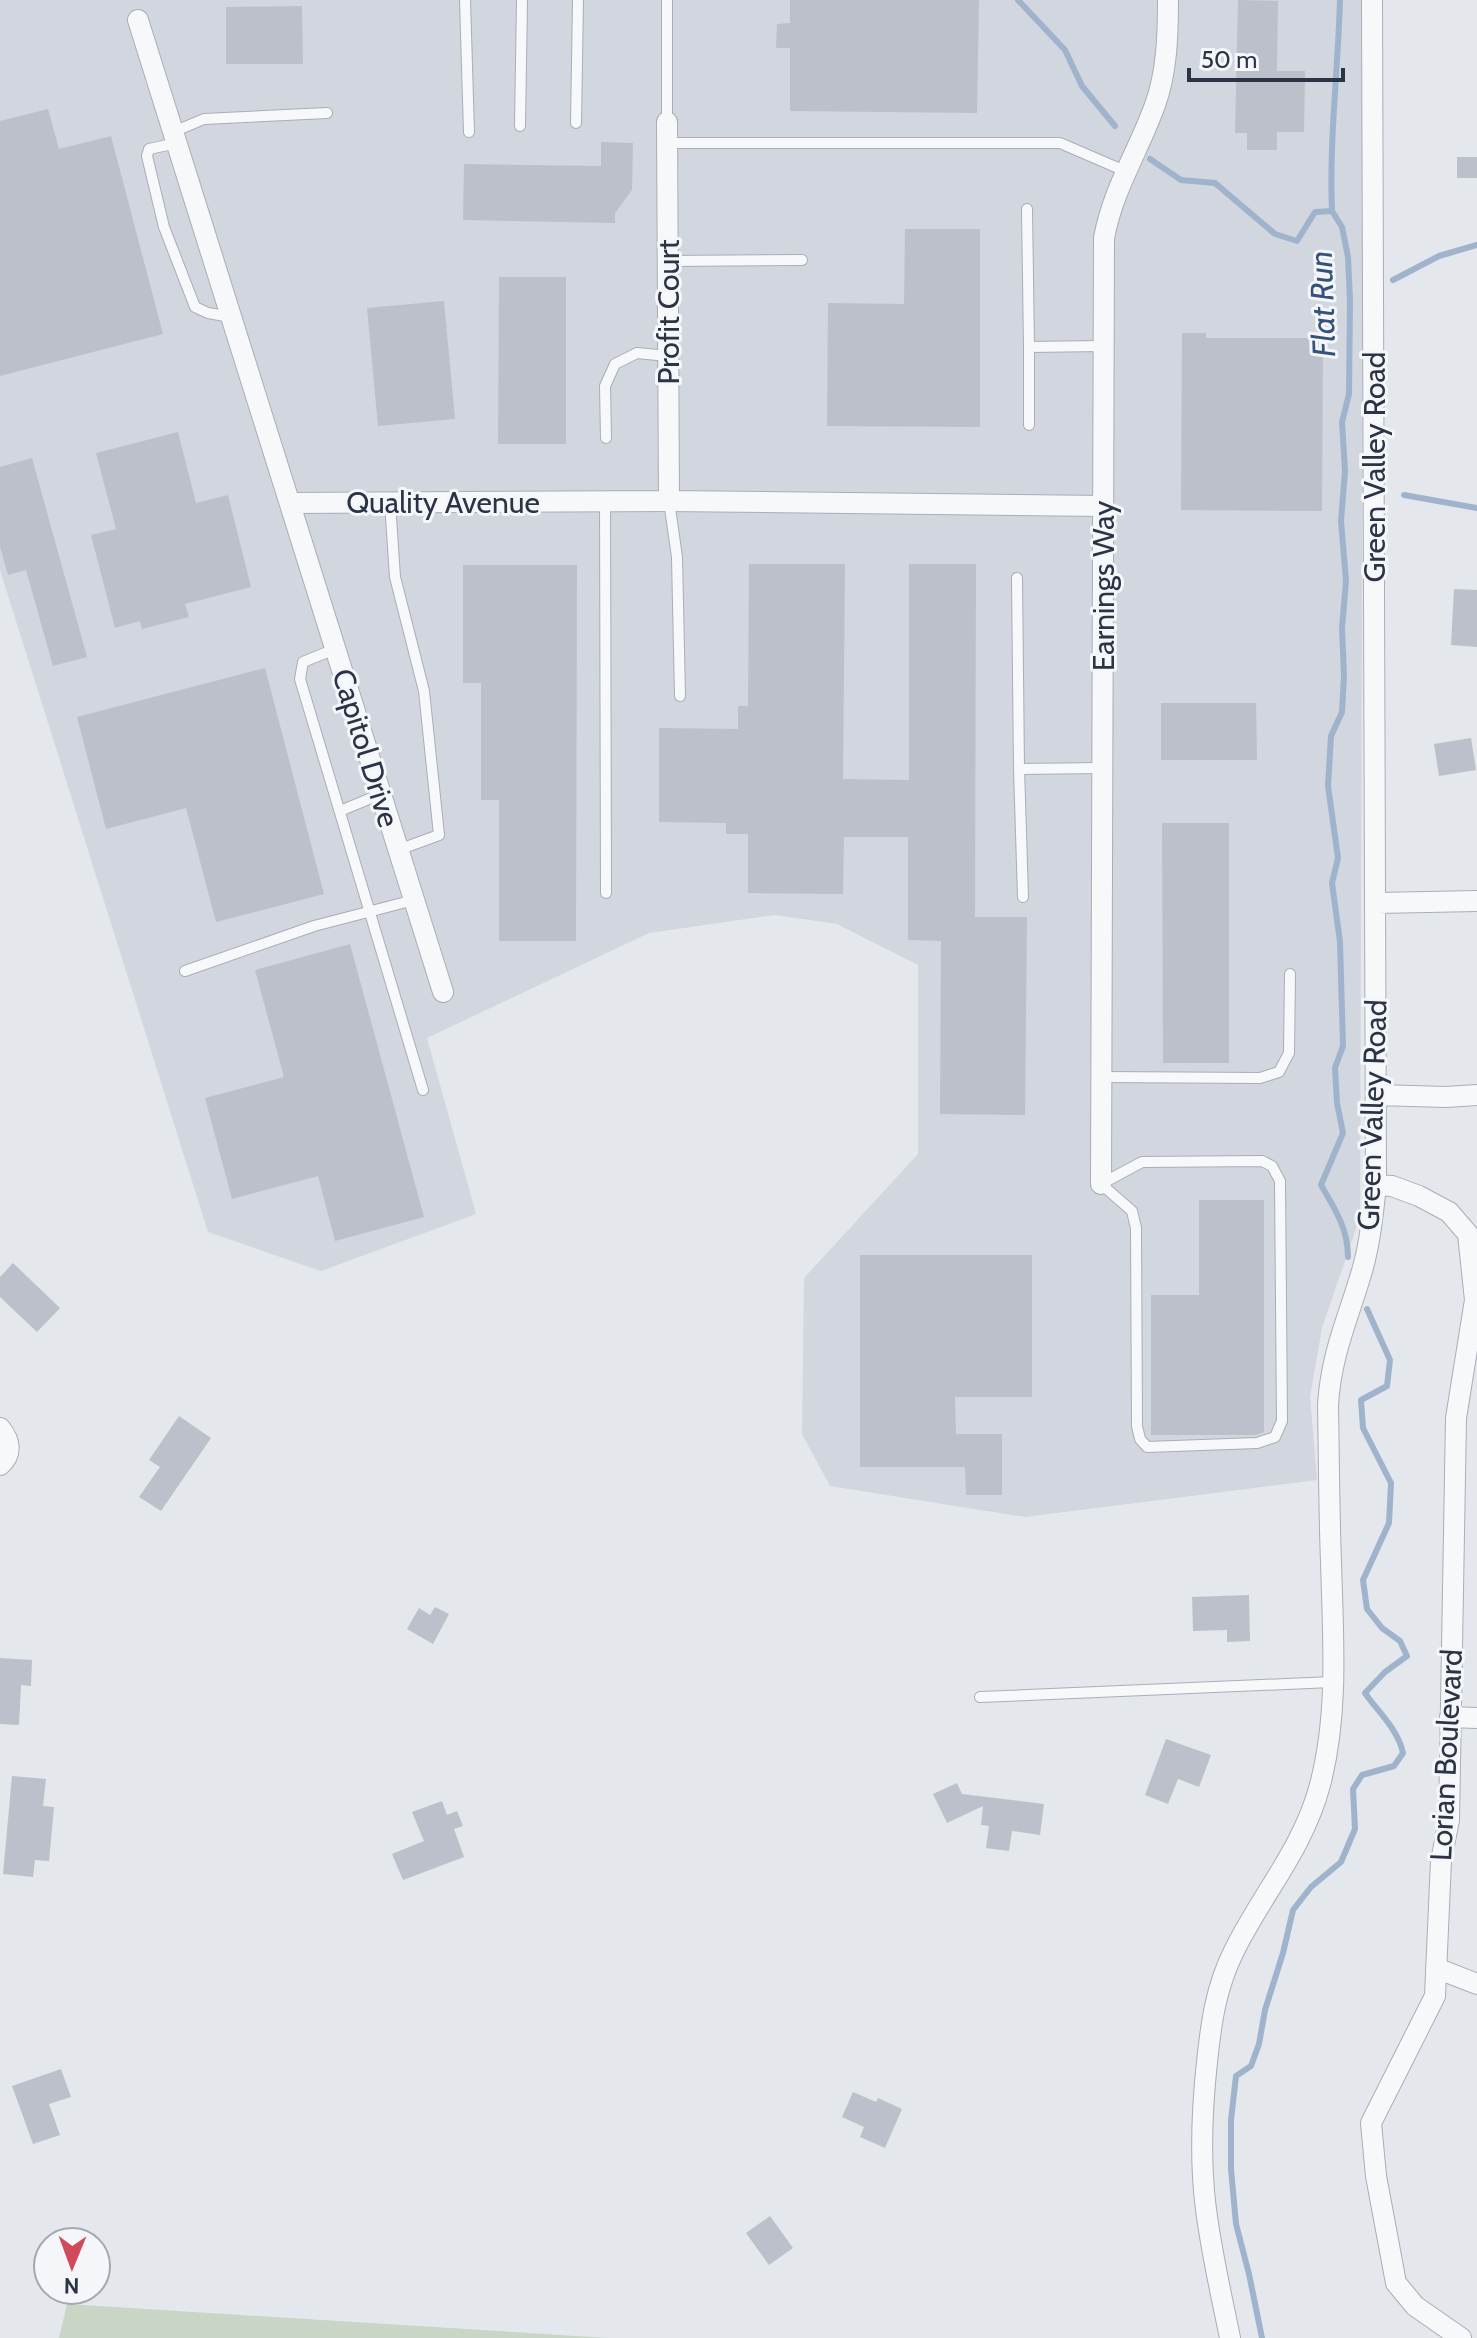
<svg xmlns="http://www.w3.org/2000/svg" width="1477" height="2338" font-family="Cabin,sans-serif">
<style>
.built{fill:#d2d6de}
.green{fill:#c9d6c5}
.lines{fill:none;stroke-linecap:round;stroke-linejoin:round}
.stream{stroke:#9fb4cc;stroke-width:6}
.building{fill:#bbc0ca}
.service-casing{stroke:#a9aeb7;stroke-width:12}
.minor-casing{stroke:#a9aeb7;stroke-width:22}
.service{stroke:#f7f8fa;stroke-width:10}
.minor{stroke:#f7f8fa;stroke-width:20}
.labels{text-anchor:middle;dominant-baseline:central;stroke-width:6;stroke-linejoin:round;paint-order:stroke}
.street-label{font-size:30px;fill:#2b3445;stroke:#f4f6f9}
.water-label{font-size:32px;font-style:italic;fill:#34527a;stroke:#f4f6f9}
</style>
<rect width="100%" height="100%" fill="#e4e7ec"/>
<path class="built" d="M0 0H1364L1360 1217 1322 1328 1310 1397 1317 1480 1025 1517 830 1486 802 1434 804 1278 918 1154V965L837 924 775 915 649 933 427 1038 476 1214 321 1271 208 1232 0 570Z"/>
<path class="green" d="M67 2304 608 2338H59Z"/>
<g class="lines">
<path class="stream" d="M1018 0 1065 50 1082 86 1115 126
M1150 159 1181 180 1215 183 1275 234 1297 241 1315 212 1332 211 1342 227 1348 257 1350 301 1349 394 1342 422 1345 471 1341 521 1346 581 1342 628 1344 676 1342 712 1331 736 1328 786 1338 858 1332 883 1340 942 1343 1046 1335 1068 1337 1103 1343 1133 1321 1185C1335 1209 1348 1229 1348 1257
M1332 211C1329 141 1338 71 1340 0
M1393 280 1439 256 1477 245
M1404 495 1477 508
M1262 2338 1249 2274 1236 2224 1231 2169V2120L1236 2076 1251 2066 1259 2044 1265 2010 1283 1953 1293 1910 1311 1887 1341 1862 1355 1829 1353 1789 1362 1775 1394 1766 1403 1753C1398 1729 1378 1712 1365 1693L1385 1672 1407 1656 1400 1641 1382 1628 1367 1609 1363 1580 1389 1523 1391 1483 1363 1428 1361 1400 1387 1386 1390 1360 1367 1309"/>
</g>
<path class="building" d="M790 0H979L977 113 790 111V48H776L777 24 790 23Z
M1238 0 1278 1 1277 71H1305L1304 132H1277V150H1247V133H1235Z
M302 6 303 64H226V7Z
M48 109 59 149 111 136 163 334 0 376V121Z
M601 142 633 143 632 190 615 213V223L463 220 464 164 601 166Z
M1457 157H1477V178H1457Z
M905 229H980V427L827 426 828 303 904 304Z
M499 277H566V444H498Z
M444 301 455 419 378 426 367 308Z
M1182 333H1206V338H1323L1322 511 1181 510Z
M178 432 196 503 228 495 251 587 185 604 189 617 142 629 140 621 115 628 91 535 116 529 96 453Z
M32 458 87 657 53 666 26 570 8 575 0 547V467Z
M749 564H845L843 779 909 780V564H976L975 917H1027L1025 1115 940 1114 941 941 908 940V837H844L843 894 748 893V834H726V823L659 822V728L738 729V706H748Z
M463 565H577L576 941H499V800H481V683H463Z
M1454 589 1477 590V647L1451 645Z
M265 668 324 894 216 922 186 808 106 829 77 717Z
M1161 703H1256L1257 760H1161Z
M1471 738 1476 770 1439 776 1434 744Z
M1162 823H1229V1063H1163Z
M350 944 424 1217 335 1241 318 1176 232 1199 205 1098 284 1077 255 970Z
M1199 1200H1264V1432L1256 1435H1151V1295H1199Z
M860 1255H1032V1397H955L956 1434H1002V1495H966L965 1467H860Z
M13 1263 60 1308 37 1332 0 1297V1277Z
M179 1416 211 1438 161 1511 139 1497 160 1467 149 1460Z
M1249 1595 1250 1641 1227 1642V1630L1193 1631 1192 1597Z
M435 1607 449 1614 433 1644 407 1629 419 1608 430 1615Z
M0 1658 32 1660 31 1686 21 1685 19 1725 0 1724Z
M1166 1739 1211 1755 1199 1787 1178 1779 1168 1804 1145 1795Z
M12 1776 46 1779 43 1806 54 1807 49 1861 35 1860 33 1877 3 1874Z
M957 1783 962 1794 1044 1804 1040 1835 1012 1831 1009 1851 986 1848 989 1826 981 1825 983 1806 947 1823 933 1794Z
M442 1801 447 1815 457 1811 463 1826 454 1829 464 1857 403 1880 392 1854 424 1841 412 1812Z
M61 2069 71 2097 49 2104 60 2135 33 2144 12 2086Z
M853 2092 876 2102 878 2098 902 2109 885 2148 860 2137 864 2127 842 2117Z
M770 2216 793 2248 769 2265 746 2233Z"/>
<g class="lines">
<defs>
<path id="service" d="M465 0 469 132
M667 0V122
M576 123 578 0
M520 126 522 0
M173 132 204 119 327 113
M177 143 149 149 147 156 164 227 195 307 208 313 231 317
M668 143H1060L1125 171
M1027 209 1029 347 1102 346
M668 261 802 260
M1029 347V425
M606 438 605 386 615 364 637 353 668 356
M605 501 606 893
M669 501 677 557 680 696
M390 502 395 577 424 691 439 835 398 850
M1017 578 1019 769
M335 649 303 662 300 679 423 1090
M340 811 381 794
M1023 897 1019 769 1102 768
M185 971 314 926 414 900
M1101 1077 1260 1078 1279 1072 1289 1053 1290 974
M1262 1161 1272 1166 1280 1181 1282 1421 1275 1437 1257 1443 1147 1447 1140 1439 1137 1426 1136 1228 1132 1211 1101 1184 1142 1162Z
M980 1697 1332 1682"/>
<path id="minor" d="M138 20 443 992
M667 122 669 501
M290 503 669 501 1103 506
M1376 903 1477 901
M1377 1095 1446 1097 1477 1095
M1101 1184 1104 238C1113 189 1139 150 1155 105 1167 72 1168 35 1168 0
M1376 1185 1392 1186 1419 1196 1449 1212 1468 1234 1475 1300 1456 1418 1449 1820 1441 1861 1435 1996 1371 2123 1376 2176 1396 2283 1415 2306 1461 2338
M0 1428C10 1440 13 1454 0 1465
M1450 1717 1477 1718
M1436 1968 1477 1984
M1230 2338C1221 2293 1210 2247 1205 2201 1200 2155 1202 2108 1207 2062 1211 2023 1216 1987 1234 1951 1262 1894 1303 1849 1320 1785 1339 1713 1333 1636 1331 1562 1329 1510 1329 1457 1328 1405 1331 1354 1348 1319 1362 1271 1370 1243 1373 1214 1376 1185L1372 0"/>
</defs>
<use href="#service" class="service-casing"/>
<use href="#minor" class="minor-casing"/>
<use href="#service" class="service"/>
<use href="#minor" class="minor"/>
</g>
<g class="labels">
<g class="street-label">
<text transform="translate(668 312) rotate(-90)">Profit Court</text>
<text transform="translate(1374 467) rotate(-90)">Green Valley Road</text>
<text x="443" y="502">Quality Avenue</text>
<text transform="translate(1103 586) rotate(-90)">Earnings Way</text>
<text transform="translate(366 748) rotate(73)">Capitol Drive</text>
<text transform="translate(1372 1115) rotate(-88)">Green Valley Road</text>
<text transform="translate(1446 1755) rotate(-87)">Lorian Boulevard</text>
</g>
<g class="water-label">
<text transform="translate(1322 304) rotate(-92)">Flat Run</text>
</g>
</g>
<g transform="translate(72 2266) rotate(181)"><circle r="38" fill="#f4f6f9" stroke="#a4a8b1" stroke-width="2"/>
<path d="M0-6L14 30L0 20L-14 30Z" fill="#d1495b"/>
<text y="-12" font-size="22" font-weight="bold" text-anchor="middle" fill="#2b3445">N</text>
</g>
<path d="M1189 68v12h154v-12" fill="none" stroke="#2b3445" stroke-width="4"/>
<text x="1201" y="68" font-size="24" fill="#2b3445" stroke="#f4f6f9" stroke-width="6" paint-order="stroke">50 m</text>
</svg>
